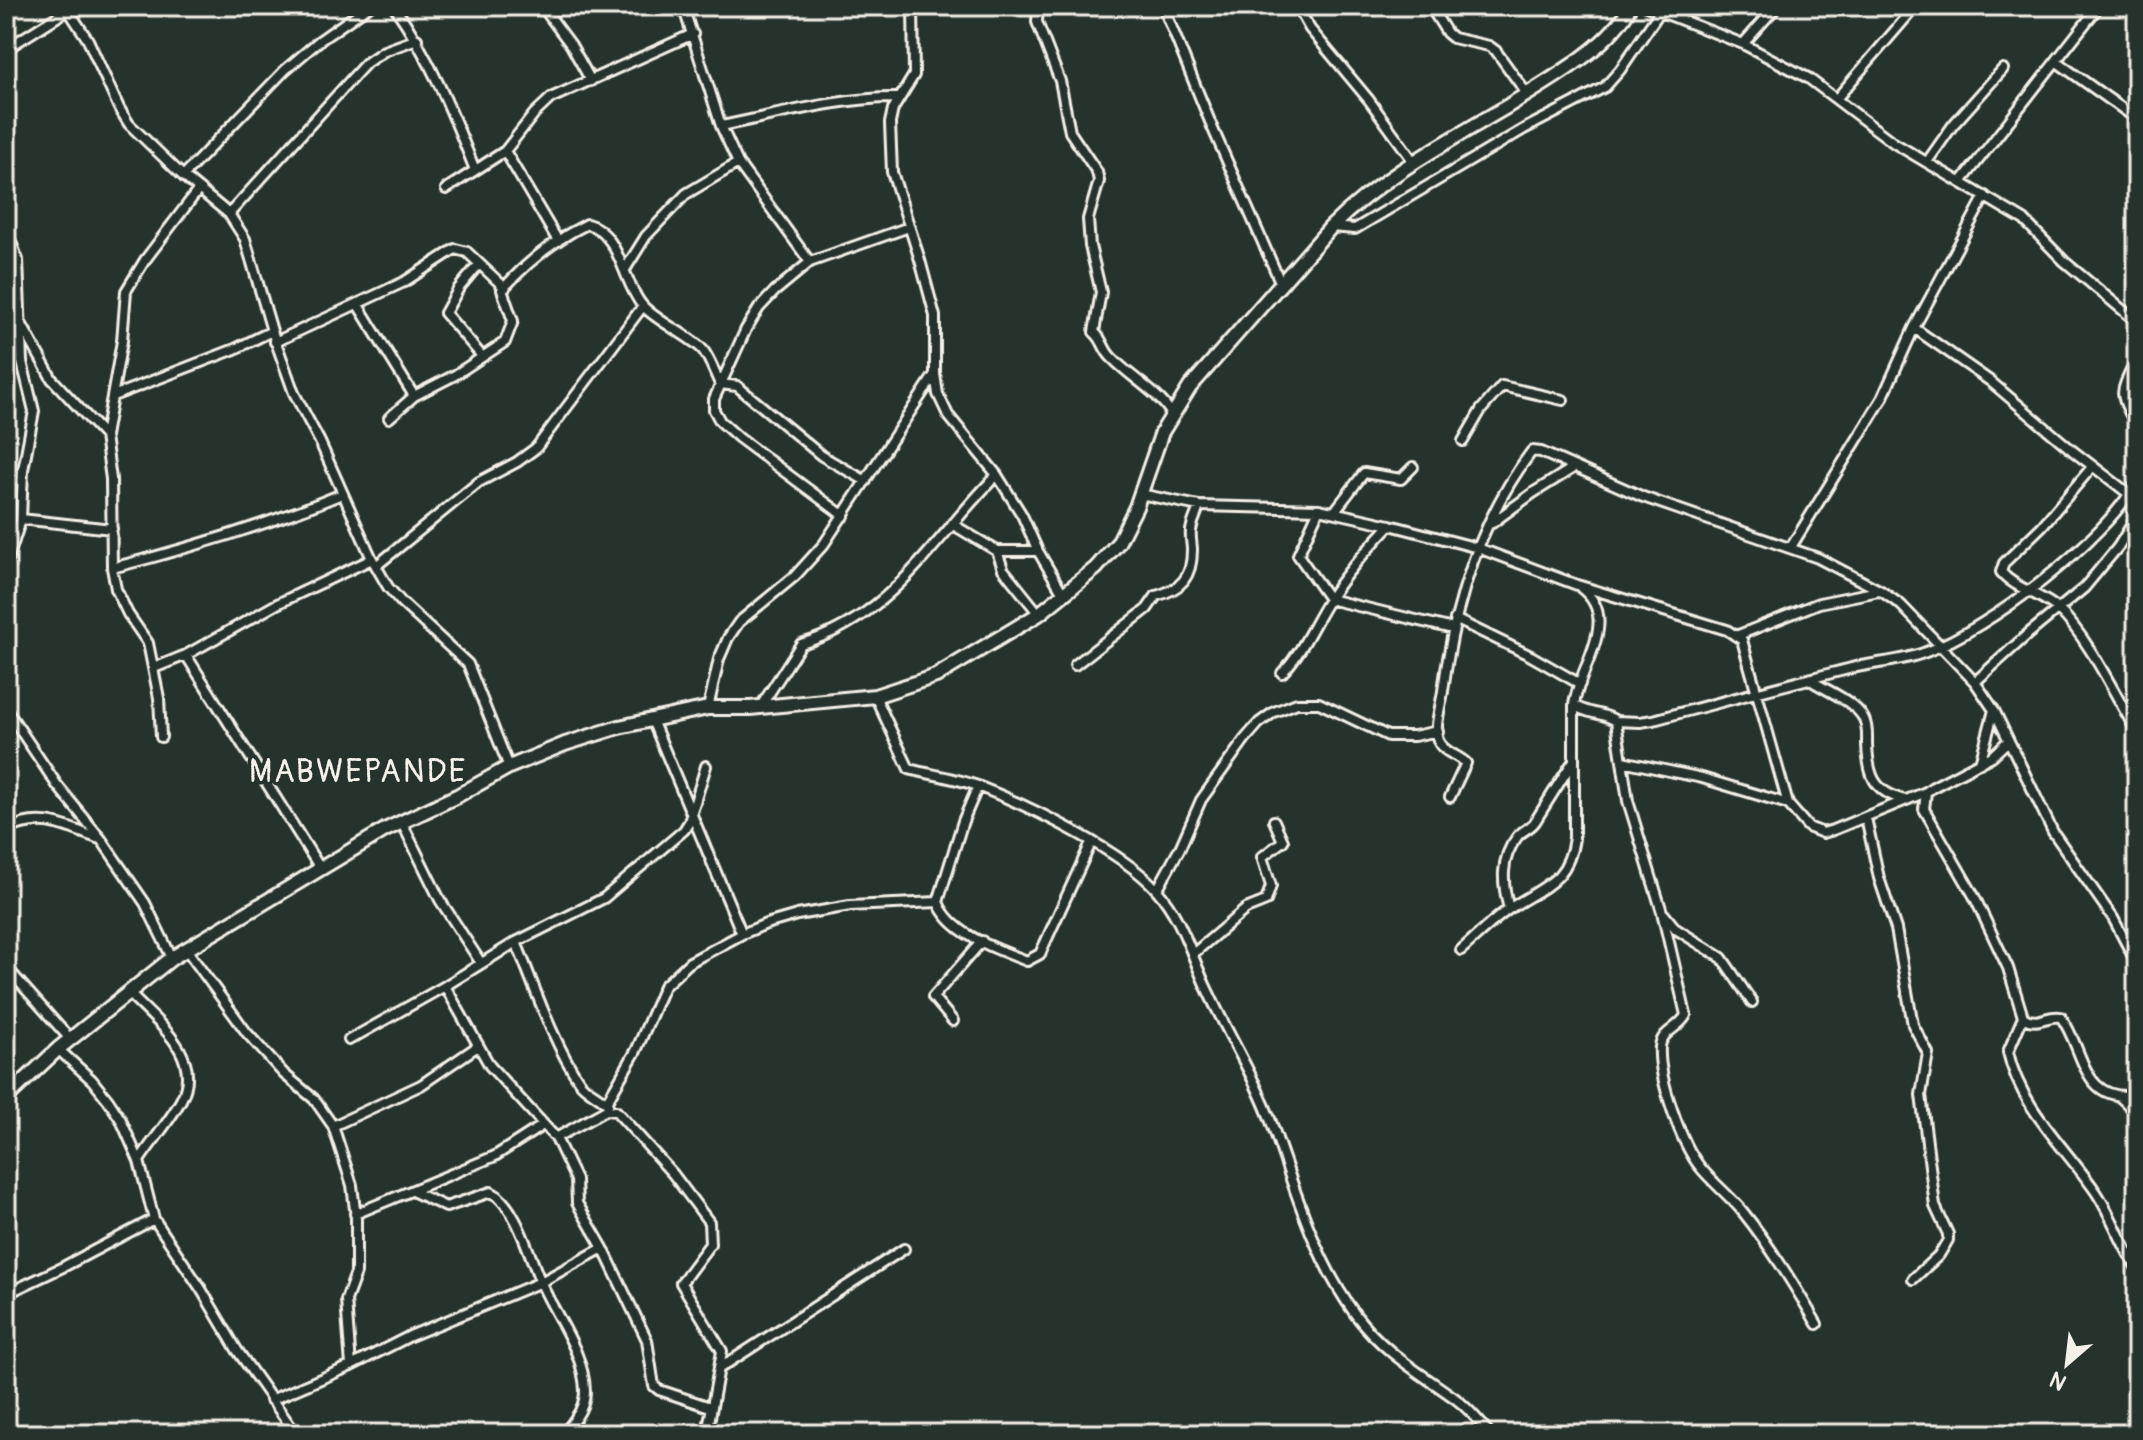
<svg xmlns="http://www.w3.org/2000/svg" width="2143" height="1440" font-family="Pangolin,sans-serif">
<style>
.lines{fill:none;stroke-linecap:round;stroke-linejoin:round}
.street-casing{stroke:#f4f1e8;stroke-width:14}
.secondary-casing{stroke:#f4f1e8;stroke-width:18}
.street{stroke:#26332d;stroke-width:8}
.secondary{stroke:#26332d;stroke-width:12}
.labels{text-anchor:middle;dominant-baseline:central;stroke-width:7;stroke-linejoin:round;paint-order:stroke}
.quarter-label{font-size:32px;letter-spacing:2px;fill:#f4f1e8;stroke:#26332d}
</style>
<rect width="100%" height="100%" fill="#26332d"/>
<filter id="ink" filterUnits="userSpaceOnUse"><feTurbulence type="fractalNoise" baseFrequency=".0125" numOctaves="2"/><feDisplacementMap in="SourceGraphic" scale="16" xChannelSelector="R" yChannelSelector="G"/><feConvolveMatrix kernelMatrix="1 2 1 2 8 2 1 2 1" color-interpolation-filters="sRGB"/></filter>
<g filter="url(#ink)">
<g class="lines">
<defs>
<path id="street" d="M394 6C430 57 452 112 475 170
M542 6 571 45 591 81
M683 6 721 126 738 163 810 262
M913 6 914 75 893 109 890 123 892 172 920 260 935 316V374L938 394 948 415 997 475 1022 515 1038 551 1064 595
M1038 6 1037 22 1060 81 1070 132 1097 172 1099 181 1088 219 1090 246 1101 292 1094 332C1103 339 1103 349 1111 357 1131 378 1156 390 1172 414
M1163 6 1213 129 1281 284
M1297 6 1310 29 1369 100 1414 162
M1430 6 1447 33 1453 38 1489 46 1496 51 1527 94
M1646 6 1743 44 1808 78 1894 143 2024 220 2064 261 2137 322
M69 11 88 40 119 108 129 124 183 176 229 214 245 239 272 331 294 393 320 442 372 559 388 587 402 603 468 664 509 767
M1743 44 1777 6
M6 49 74 6
M2057 62 2137 119
M1837 98 1916 6
M721 126C777 115 841 97 898 98
M505 151 558 241
M1927 162 1953 125 2003 69
M183 176 285 70 319 41 369 6
M1962 181 2099 6
M446 189 505 151 534 114 551 98 693 34
M229 214 366 63 384 51 417 39
M1331 227 1355 229 1524 129 1605 87 1620 70 1663 7
M6 229 18 260 22 362 34 411 23 470 21 519 6 565
M479 264 459 288 445 313 481 355
M626 268 646 236 686 194 738 163
M358 305 414 396
M22 325 52 379 105 436 111 479 112 568 116 589 128 614 148 643 159 698 161 737
M1914 328 1990 381 2073 451 2137 500
M275 342 404 282 455 249 467 252 505 288
M2137 358C2118 399 2119 389 2137 428
M113 396 235 349 272 331
M389 418 414 396 455 375 505 342 513 321 502 290C526 263 554 240 587 224 620 232 623 283 642 305 657 322 691 336 703 350 710 359 715 374 720 384L737 386 822 456 866 481
M105 436 122 341 126 291 145 260 199 189
M1463 441 1481 410 1502 386 1563 400
M2092 467 2042 526 2004 563 2001 572C2015 589 2042 594 2059 610 2088 637 2116 697 2137 732
M1140 494 1199 506 1319 509 1390 525 1478 548 1577 585 1727 630 1742 640 1788 804 1808 827 1823 833 1833 830 1926 792
M1319 509 1298 555 1329 599 1453 629
M1334 512 1364 473 1401 479 1413 467
M844 516 739 438 720 421 714 410V399L746 329 759 308 775 291 810 262 909 227
M21 519 112 529
M1492 523 1533 493 1573 468
M952 524 997 551 1003 569 1039 614
M1791 547 1882 399 1914 328 1985 196
M997 551H1038
M376 566 479 482 517 462 536 448 643 306
M112 568C191 548 267 525 342 494
M1581 588C1622 619 1579 666 1574 705 1587 715 1604 712 1616 721L1628 801 1662 912 1686 1015C1680 1028 1661 1031 1660 1047 1658 1078 1681 1143 1700 1167 1713 1183 1730 1196 1743 1212 1771 1247 1794 1285 1817 1324
M1455 619 1531 656 1580 684
M1736 636 1819 603 1879 591
M186 655 320 868
M1075 665 1147 609 1156 596C1181 589 1192 578 1192 550 1192 544 1190 537 1191 531 1192 522 1197 514 1199 506
M154 668 186 655 277 604 372 559
M1282 673C1304 650 1313 624 1330 598 1347 571 1369 548 1390 525
M1809 679C1826 691 1854 700 1864 719 1868 727 1867 736 1867 744 1868 774 1873 792 1905 800
M1975 682 2028 634 2084 588 2118 547 2137 516
M875 696 909 769C932 775 958 778 980 787 1029 806 1122 851 1156 889 1183 919 1191 956 1208 991 1229 1037 1256 1079 1273 1127 1296 1192 1314 1258 1355 1314 1384 1353 1419 1372 1456 1399 1469 1409 1480 1422 1490 1434
M761 706 801 644C893 617 933 539 997 475
M708 708 719 659 728 638 739 622 795 576 824 544 935 374
M6 709 57 785 101 839 145 903 172 958
M652 720 742 934
M1616 721 1640 722 1653 720C1718 703 1783 685 1848 669 1874 662 1901 662 1926 652 1990 628 2103 542 2137 482
M2008 741 1992 756 1933 787 1926 792 1924 809 1974 896 2008 968 2023 1017 2008 1052C2020 1107 2065 1147 2096 1192 2112 1216 2121 1244 2137 1268
M1622 761 1702 778 1788 804
M1980 763 1994 710
M978 786 963 821 938 902C951 935 997 949 1027 961L1040 954 1091 843
M1450 797 1466 763C1458 755 1442 752 1438 740 1434 726 1441 706 1443 691 1454 606 1479 520 1532 451L1541 452 1643 497 1818 558 1881 591 1901 605 1975 682 1994 710 2053 832 2113 918 2137 964
M1866 818 1879 878 1896 929 1913 1025 1928 1053 1921 1095 1935 1206 1948 1234V1240L1939 1255 1913 1279
M402 823 440 900 481 963
M6 830C42 812 65 827 100 839
M1157 890 1180 848 1201 800 1245 739 1259 723 1274 712 1297 703H1319L1388 736H1414L1438 731
M1509 909C1502 883 1500 859 1517 837 1522 830 1532 828 1536 820 1548 801 1560 781 1573 762
M1664 914 1676 929 1722 958 1752 1002
M516 942C534 985 553 1043 579 1081 587 1092 600 1095 608 1105
M186 949 247 1033 284 1074 314 1099 333 1126 352 1185 356 1218V1273L346 1300 351 1366
M1461 950C1477 936 1492 921 1509 909 1543 886 1568 883 1574 838V705
M1194 953 1246 909 1266 901 1271 886 1262 857 1283 841 1274 821
M6 967 71 1040
M445 986 490 1066 556 1138 576 1180 577 1203 603 1248 647 1340 654 1386 659 1390 710 1407
M129 993C157 1023 204 1055 181 1100 170 1121 152 1141 139 1161
M2023 1017C2037 1027 2047 1014 2061 1017 2085 1050 2081 1104 2137 1095
M953 1021 933 997 982 941
M349 1040 445 986 516 942 604 898 684 830 689 822 706 766
M58 1049 92 1080 108 1100 121 1120 139 1161 154 1219 201 1289 237 1350 296 1434
M2120 1097 2137 1113
M606 1103 636 1051 664 986 690 962 742 934 766 924 797 915 850 906 938 902
M333 1126 421 1085 478 1046
M556 1138 606 1110 616 1111 673 1174 709 1222 710 1244 681 1283 722 1351 707 1434
M414 1192 446 1207 491 1192C516 1204 530 1258 541 1283 556 1317 584 1352 585 1391 585 1409 574 1420 564 1434
M355 1214 495 1156 543 1125
M6 1294 65 1266 154 1219
M720 1368 904 1249
M271 1400 351 1366 410 1336 541 1282 603 1248"/>
<path id="secondary" d="M6 1098 58 1049 172 958 385 830 457 796 509 767 565 744 619 727 708 708H750L875 696 936 676 1039 614 1096 568 1118 543 1136 507 1162 432 1190 387 1331 227C1381 177 1447 142 1508 106 1546 82 1611 47 1630 6"/>
</defs>
<use href="#street" class="street-casing"/>
<use href="#secondary" class="secondary-casing"/>
<use href="#street" class="street"/>
<use href="#secondary" class="secondary"/>
</g>
</g>
<g class="labels">
<g class="quarter-label">
<text x="358" y="772">MABWEPANDE</text>
</g>
</g>
<rect width="2143" height="1440" fill="none" stroke="#26332d" stroke-width="32"/>
<rect x="16" y="16" width="2111" height="1408" fill="none" stroke="#f4f1e8" stroke-width="3" filter="url(#ink)"/>
<g transform="translate(2067 1364) rotate(208)" stroke="#26332d" stroke-width="6" paint-order="stroke">
<path d="M0-6L14 30L0 20L-14 30Z" fill="#f4f1e8"/>
<text y="-12" font-size="22" font-weight="bold" text-anchor="middle" fill="#f4f1e8">N</text>
</g>
</svg>
